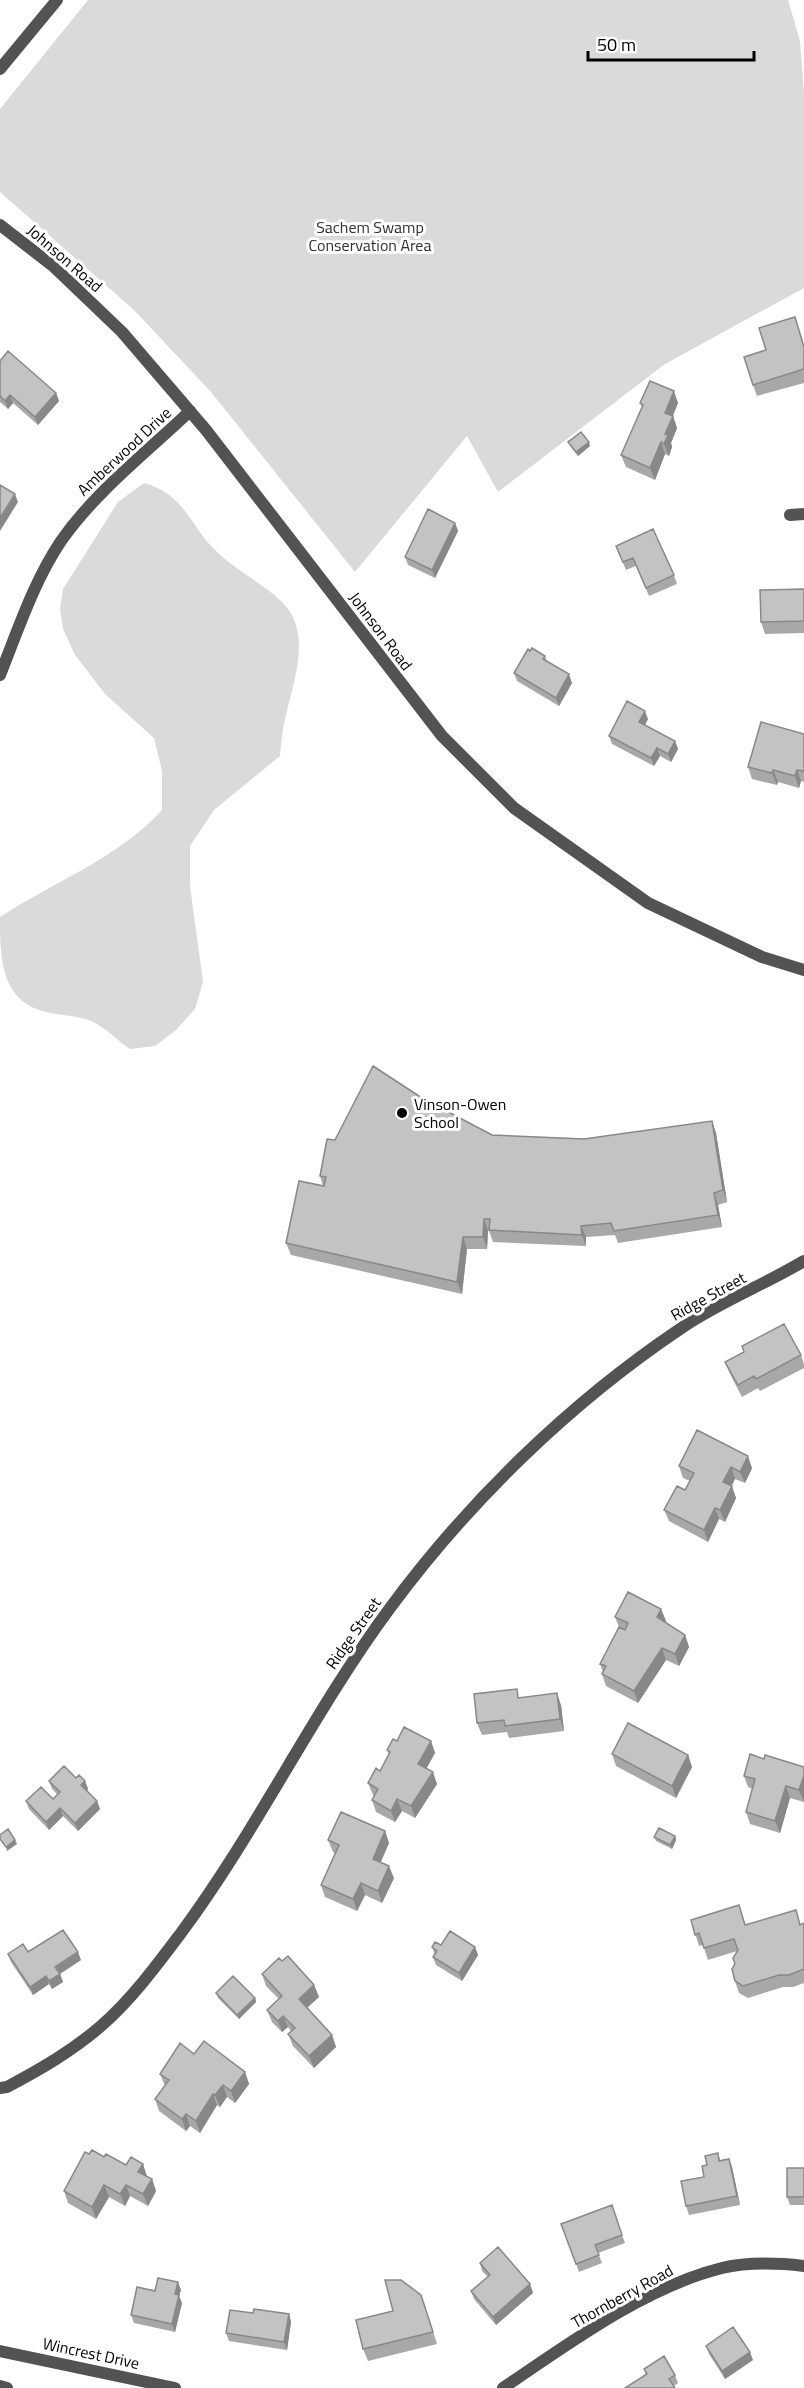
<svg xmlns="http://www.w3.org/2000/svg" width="804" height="2388" font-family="'Titillium Web',sans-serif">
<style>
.green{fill:#dadada}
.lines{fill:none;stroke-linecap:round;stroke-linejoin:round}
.minor{stroke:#535353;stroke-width:12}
.tertiary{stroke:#535353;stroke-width:12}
.wall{fill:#a8a8a8}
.shaded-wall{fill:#888}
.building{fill:#c3c3c3;stroke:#888;stroke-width:1.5}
.poi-dot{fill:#000;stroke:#fff;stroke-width:2}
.labels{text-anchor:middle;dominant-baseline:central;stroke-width:6;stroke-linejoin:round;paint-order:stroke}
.park-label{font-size:16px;fill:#313131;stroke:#fff}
.street-label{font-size:16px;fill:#000;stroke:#fff}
.poi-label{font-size:16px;fill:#000;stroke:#fff;text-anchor:start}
</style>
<rect width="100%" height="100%" fill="#fff"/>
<path class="green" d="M88 0H788L800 41 804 93V288L665 364 498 492 467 436 355 572 211 392 134 310 0 192V109Z
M144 483C186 495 189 525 215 550 235 570 261 582 281 601 314 632 293 682 285 719 282 731 281 743 280 756L214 810 190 846V886L203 982 195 1009 176 1030 155 1046 130 1049C118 1041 106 1028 93 1022 76 1014 56 1016 39 1010 0 997 0 954 0 917 55 881 117 859 162 810V771L154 738 105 694 75 655 63 629 60 609 63 589 118 502Z"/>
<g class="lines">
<path class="minor" d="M0 69 57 0
M790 515 804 514
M0 675C18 630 34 581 61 541 96 491 146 453 190 411
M0 2351 175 2388
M0 2386 7 2388
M503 2388C568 2344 645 2287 722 2268 748 2262 778 2263 804 2266"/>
<path class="tertiary" d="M0 225 53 266 122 332 206 430 442 736 514 808 648 903 762 957 804 970
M0 2088 7 2087C41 2069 72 2051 101 2026 131 2000 157 1965 181 1933 258 1829 313 1712 390 1608 469 1501 570 1403 680 1329 719 1302 764 1285 804 1261"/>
</g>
<path class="wall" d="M799 329 804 345V383L757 396 753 385 766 350Z
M0 361 56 393 59 401 38 425 13 403 8 409 0 402Z
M640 403H678L673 416 677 428 671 443 672 447 669 456 665 454 655 480 626 467 621 455 642 408Z
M568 442 590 446 578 456 570 446Z
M455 523 458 531 435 578 408 565 405 557Z
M616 546 674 575 677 584 649 596 636 566 626 570Z
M804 589V633L765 634 761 622Z
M530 651 545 656 547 661 572 683 559 706 517 681 514 673Z
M648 719 645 725 675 741 678 749 671 762 660 756 654 766 612 744 609 736Z
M804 734V782L801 781 799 788 778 782 777 785 752 779 748 767Z
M422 1098 492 1135 584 1139 712 1121 716 1133 727 1202 718 1205 722 1227 618 1243 615 1235 586 1237V1246L493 1242 489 1231H488L487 1249H467L462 1294 291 1255 286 1243 323 1186 320 1176 335 1140Z
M742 1346 801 1355 804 1364V1368L760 1391 758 1388 742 1397 730 1374 725 1362 744 1352Z
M679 1466 752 1468 745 1483 735 1479 731 1486 736 1498 725 1522 719 1519 708 1542 669 1521 664 1510 685 1490 690 1481 683 1478Z
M661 1609 666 1621 665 1622 685 1635 689 1647 679 1666 666 1660 638 1703 606 1686 602 1674 603 1672 600 1664 619 1627 615 1617Z
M520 1698 561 1705 564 1731 509 1738 507 1732 482 1735 477 1723Z
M397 1741H431L435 1753 426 1769 437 1784 415 1818 402 1811 395 1822 376 1812 372 1800 374 1796 373 1795 368 1783 380 1771 389 1755 387 1750Z
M612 1754 688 1755 692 1767 676 1798 616 1766Z
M764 1759 804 1767V1802L790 1798 780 1833 750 1824 746 1812 753 1789 748 1787 744 1776Z
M76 1778 85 1781 88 1789 87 1791 97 1801 100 1809 78 1831 63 1816 49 1830 29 1809 26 1801 53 1799 58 1795 52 1789 49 1781Z
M385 1831 389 1843 381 1862 394 1878 382 1903 365 1895 357 1911 325 1897 321 1885 335 1853 333 1852 328 1840Z
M675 1836 676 1840 672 1849 656 1841 654 1837Z
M691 1920 746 1925 801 1924 804 1923V1983L793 1987H783L748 1998 739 1993 735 1981V1964L737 1951 708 1960 703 1945 699 1946Z
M441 1945 475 1947 478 1955 462 1981 436 1965 433 1957 435 1955 432 1947Z
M28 1952 81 1960 60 1974 63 1982 52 1989 49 1984 33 1995 11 1962 8 1954Z
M282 1961 314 1985 319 1997 307 2008 332 2035 336 2047 314 2068 293 2046 288 2034 291 2031 288 2027 282 2032 272 2022 267 2010 279 1999 266 1986 262 1974Z
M216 1993 255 1998 256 2002 239 2019 218 1998Z
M194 2054 245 2072 249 2084 235 2103 227 2097 220 2107 217 2105 200 2133 190 2126 186 2131 159 2111 155 2099 165 2086 160 2074Z
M718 2153 720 2160 729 2159 732 2167 740 2205 689 2215 686 2206 704 2177 707 2165Z
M89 2154 104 2157 126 2165 143 2164 146 2177 152 2179 156 2191 148 2206 130 2196 125 2206 109 2197 96 2219 68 2203 64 2191Z
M804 2168V2205H790L787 2197Z
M561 2224 622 2235 625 2243 598 2253 602 2263 579 2272Z
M480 2263 530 2284 533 2293 496 2325 474 2299 471 2291 488 2277 482 2271Z
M181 2290 179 2296 182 2303 175 2332 134 2323 131 2315 155 2291Z
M425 2306 437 2344 368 2361 363 2349 393 2311Z
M253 2313 289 2314 291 2322 287 2350 229 2341 226 2333Z
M706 2346 753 2360 725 2379 709 2354Z
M644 2369 675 2375 678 2383 674 2386 646 2375Z"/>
<path class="shaded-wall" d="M674 391 678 403 669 424 665 413Z
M56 393 59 401 38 425 35 417Z
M10 395 13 403 8 409 5 401Z
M673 416 677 428 671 443 672 447 669 456 664 444 665 434Z
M589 442 590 446 578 456 576 452Z
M661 442 665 454 655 480 650 468Z
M15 494 18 502 0 531V518Z
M455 523 458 531 435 578 432 570Z
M569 674 572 683 559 706 556 698Z
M645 711 648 719 642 730 639 722Z
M675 741 678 749 671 762 668 754Z
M657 748 660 756 654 766 651 758Z
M773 770 778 782 777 785 772 773Z
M797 770 801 781 799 788 795 776Z
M712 1121 716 1133 727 1202 723 1190Z
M714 1193 718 1205 722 1227 718 1215Z
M484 1219 488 1231 487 1249 483 1237Z
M581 1226 586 1237V1246L582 1235Z
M463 1237 467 1249 462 1294 457 1282Z
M748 1456 752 1468 745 1483 740 1472Z
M731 1467 735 1479 728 1493 723 1482Z
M732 1486 736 1498 725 1522 720 1510Z
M715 1508 719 1519 708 1542 704 1530Z
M661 1609 666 1621 661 1629 657 1617Z
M685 1635 689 1647 679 1666 675 1654Z
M662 1648 666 1660 638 1703 634 1691Z
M557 1693 561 1705 564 1731 560 1719Z
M431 1741 435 1753 422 1776 418 1764Z
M688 1755 692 1767 676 1798 672 1786Z
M433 1772 437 1784 415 1818 411 1806Z
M804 1775V1802L799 1790Z
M85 1781 88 1789 84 1793 81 1785Z
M786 1786 790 1798 780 1833 775 1821Z
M397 1799 402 1811 395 1822 391 1811Z
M97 1801 100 1809 78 1831 75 1823Z
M60 1808 63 1816 49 1830 46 1822Z
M385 1831 389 1843 377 1870 373 1859Z
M675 1836 676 1840 672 1849 670 1845Z
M15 1840 17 1844 7 1851 6 1847Z
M389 1866 394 1878 382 1903 378 1891Z
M361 1883 365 1895 357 1911 353 1899Z
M475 1947 478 1955 462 1981 459 1973Z
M78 1952 81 1960 58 1975 55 1967Z
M60 1974 63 1982 52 1989 49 1981Z
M46 1976 49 1984 33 1995 30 1987Z
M314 1985 319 1997 303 2011 299 1999Z
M255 1998 256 2002 239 2019 237 2015Z
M283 2016 288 2027 282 2032 278 2021Z
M332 2035 336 2047 314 2068 309 2056Z
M245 2072 249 2084 235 2103 231 2091Z
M223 2085 227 2097 220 2107 215 2095Z
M213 2094 217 2105 200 2133 196 2121Z
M186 2114 190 2126 186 2131 182 2119Z
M729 2159 732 2167 740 2205 737 2196Z
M143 2164 147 2176 142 2184 138 2172Z
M152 2179 156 2191 148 2206 143 2194Z
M104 2185 109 2197 96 2219 92 2207Z
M126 2185 130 2196 125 2206 120 2194Z
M178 2282 181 2290 179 2296 182 2303 175 2332 172 2324 175 2294Z
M530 2284 533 2293 496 2325 493 2317Z
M289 2314 291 2322 287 2350 284 2342Z
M750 2352 753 2360 725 2379 722 2371Z"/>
<path class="building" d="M795 317 804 347V369L753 385 744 357 766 350 759 328Z
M8 351 56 393 35 417 10 395 5 401 0 396V361Z
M650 381 674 391 665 413 673 416 665 434 668 435 664 444 661 442 650 468 621 455 643 405 640 403Z
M581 432 589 442 576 452 568 442Z
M0 485 15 494 0 518Z
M428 509 455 523 432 570 405 557Z
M653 529 674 575 646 588 633 558 623 562 616 546Z
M804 589V621L761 622 760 590Z
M532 648 545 656 543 659 569 674 556 698 514 673 528 649 530 651Z
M627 701 645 711 639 722 675 741 668 754 657 748 651 758 609 736Z
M761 722 804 734V771L797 770 795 776 773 770 772 773 748 767Z
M373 1066 422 1098 492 1135 584 1139 712 1121 723 1190 714 1193 718 1215 614 1231 611 1223 581 1226 582 1235 489 1230 490 1219H484L483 1237H463L457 1282 286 1243 299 1181 324 1186 326 1177 320 1176 327 1139 335 1140Z
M784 1324 801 1355 756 1379 754 1376 738 1385 725 1362 744 1352 742 1346Z
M697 1430 748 1456 740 1472 731 1467 723 1482 732 1486 720 1510 715 1508 704 1530 664 1510 677 1486 685 1490 694 1473 679 1466Z
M628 1592 661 1609 657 1617 685 1635 675 1654 662 1648 634 1691 602 1674 606 1666 600 1664 619 1627 625 1630 628 1623 615 1617Z
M517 1689 518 1698 557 1693 560 1719 505 1726 504 1720 477 1723 474 1694Z
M628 1723 688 1755 672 1786 612 1754Z
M404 1727 431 1741 418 1764 433 1772 411 1806 397 1799 391 1811 372 1800 378 1789 368 1783 376 1768 380 1771 390 1752 387 1750 393 1739 397 1741Z
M750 1754 764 1759 765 1755 804 1767V1775L799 1790 786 1786 775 1821 746 1812 755 1779 744 1776Z
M64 1766 76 1778 79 1775 85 1781 81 1785 97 1801 75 1823 60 1808 46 1822 26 1801 41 1787 53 1799 60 1792 49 1781Z
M341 1812 385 1831 373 1859 389 1866 378 1891 361 1883 353 1899 321 1885 339 1845 328 1840Z
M659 1828 675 1836 670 1845 654 1837Z
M8 1829 15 1840 6 1847 0 1839V1835Z
M739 1905 745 1925 796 1910 800 1925 804 1923V1969L789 1975H779L743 1986 735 1981 732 1969 735 1964 733 1958 738 1950 734 1939 704 1948 699 1933 695 1935 691 1920Z
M63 1930 78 1952 55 1967 60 1974 49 1981 46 1976 30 1987 8 1954 23 1944 28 1952Z
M450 1931 475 1947 459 1973 433 1957 437 1951 432 1947 435 1942 441 1945Z
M288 1956 314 1985 299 1999 332 2035 309 2056 288 2034 295 2028 283 2016 278 2021 267 2010 282 1996 262 1974 279 1958 282 1961Z
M233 1976 255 1998 237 2015 216 1993Z
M204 2041 245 2072 231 2091 223 2085 215 2095 213 2094 196 2121 186 2114 182 2119 155 2099 169 2080 160 2074 180 2043 194 2054Z
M92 2150 104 2157 106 2154 126 2165 131 2157 143 2164 138 2172 152 2179 143 2194 126 2185 120 2194 104 2185 92 2207 64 2191 85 2152 89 2154Z
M718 2153 719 2161 729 2159 737 2196 686 2206 681 2181 704 2177 702 2166 707 2165 705 2156Z
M787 2168H804V2197H787Z
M612 2205 622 2235 595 2245 599 2255 576 2264 561 2224Z
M498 2247 530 2284 493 2317 471 2291 490 2275 480 2263Z
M158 2278 178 2282 175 2294 179 2295 172 2324 131 2315 137 2287 155 2291Z
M385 2280H401L421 2295 433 2332 363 2349 356 2320 393 2311Z
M254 2309 289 2314 284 2342 226 2333 230 2310 253 2313Z
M733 2327 750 2352 722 2371 706 2346Z
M664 2356 675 2375 669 2379 675 2388H625L647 2374 644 2369Z"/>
<circle class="poi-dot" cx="402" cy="1113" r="6"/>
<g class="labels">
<g class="park-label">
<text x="370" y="227">Sachem Swamp<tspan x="370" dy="18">Conservation Area</tspan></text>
</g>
<g class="street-label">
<text transform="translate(65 258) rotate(41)">Johnson Road</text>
<text transform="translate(124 451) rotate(-43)">Amberwood Drive</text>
<text transform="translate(381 631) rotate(53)">Johnson Road</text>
<text transform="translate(708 1296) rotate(-29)">Ridge Street</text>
<text transform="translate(353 1633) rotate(-55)">Ridge Street</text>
<text transform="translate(622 2296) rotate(-29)">Thornberry Road</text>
<text transform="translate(91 2353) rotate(12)">Wincrest Drive</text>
</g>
<g class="poi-label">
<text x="414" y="1104">Vinson-Owen<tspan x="414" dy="18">School</tspan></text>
</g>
</g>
<path d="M588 51v9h166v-9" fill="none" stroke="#000000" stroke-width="3"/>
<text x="597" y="51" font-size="18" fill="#000000" stroke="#ffffff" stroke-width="4.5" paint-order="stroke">50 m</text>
</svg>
